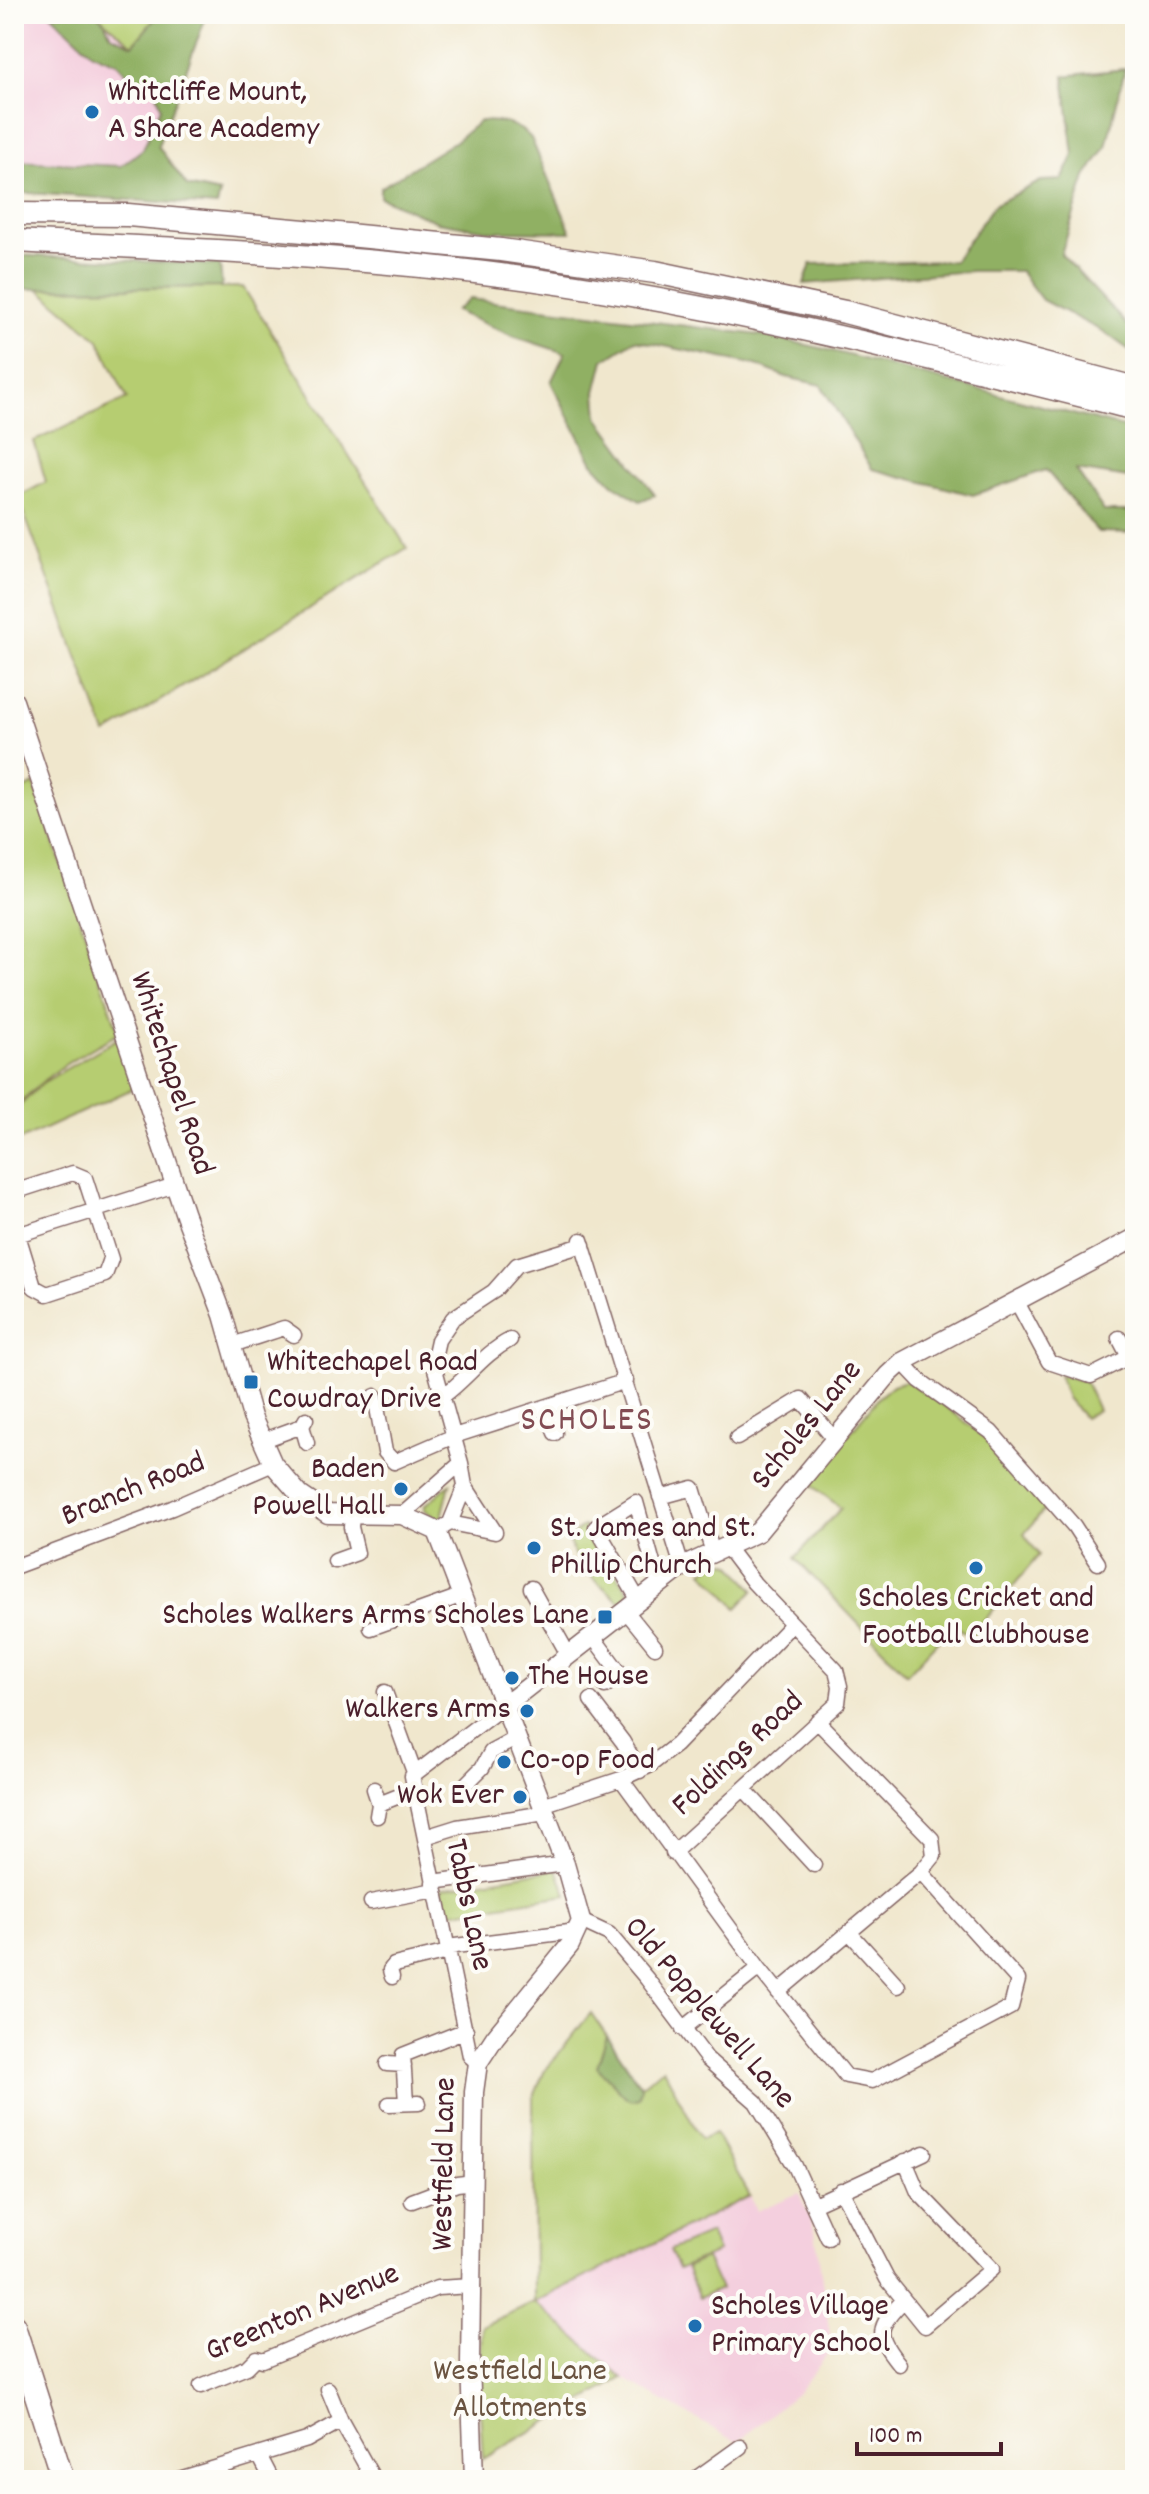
<svg xmlns="http://www.w3.org/2000/svg" width="1149" height="2494" font-family="Dekko,sans-serif">
<style>
.built{fill:#f4cfde}
.green{fill:#b6cd71;stroke:#80764e;stroke-width:2}
.forest{fill:#90b063;stroke:#6d6847;stroke-width:2}
.lines{fill:none;stroke-linecap:round;stroke-linejoin:round}
.minor-casing{stroke:#846564;stroke-width:17}
.major-casing{stroke:#846564;stroke-width:21}
.highway-casing{stroke:#846564;stroke-width:25}
.minor{stroke:#fff;stroke-width:14}
.major{stroke:#fff;stroke-width:18}
.highway{stroke:#fff;stroke-width:22}
.poi-dot{fill:#1f6fb2;stroke:#fdfcf7;stroke-width:3}
.labels{text-anchor:middle;dominant-baseline:central;stroke-width:8;stroke-linejoin:round;paint-order:stroke}
.poi-label{font-size:32px;fill:#4a1f2b;stroke:#fdfcf7;text-anchor:start}
.street-label{font-size:32px;fill:#4a1f2b;stroke:#fdfcf7}
.park-label{font-size:32px;fill:#6a5340;stroke:#fdfcf7}
.quarter-label{font-size:36px;letter-spacing:2px;fill:#824c53;stroke:#fdfcf7}
</style>
<rect width="100%" height="100%" fill="#fdfcf7"/>
<filter id="ink" filterUnits="userSpaceOnUse"><feTurbulence type="fractalNoise" baseFrequency=".0125" numOctaves="2"/><feDisplacementMap in="SourceGraphic" scale="16" xChannelSelector="R" yChannelSelector="G"/><feConvolveMatrix kernelMatrix="1 2 1 2 8 2 1 2 1" color-interpolation-filters="sRGB"/></filter>
<filter id="wash" filterUnits="userSpaceOnUse"><feTurbulence type="fractalNoise" baseFrequency=".006" numOctaves="4" result="noise"/><feDisplacementMap in="SourceGraphic" scale="32" xChannelSelector="R" yChannelSelector="G"/><feGaussianBlur stdDeviation="1.8" result="paint"/><feColorMatrix in="noise" values="0 0 0 0 0 0 0 0 0 0 0 0 0 0 0 0 0 1.4 0 .05"/><feComposite in="paint" operator="in"/></filter>
<g filter="url(#wash)">
<rect width="100%" height="100%" fill="#f0e7cd"/>
<path class="built" d="M14 14H204L158 146 143 149 121 166 14 161Z
M799 2193 815 2232 832 2349 796 2394 737 2442 623 2378 534 2302 750 2196 756 2211Z"/>
<path class="green" d="M96 14H159L133 45Z
M243 287 407 548 106 734 18 497 46 482 34 441 127 399 99 340 39 289Z
M34 784 119 1033C76 1057 48 1072 14 1109V795Z
M120 1037 139 1086 14 1143V1112L41 1084Z
M1059 1375 1085 1381 1098 1410 1084 1418 1067 1398Z
M906 1381C967 1417 1004 1452 1046 1508L1024 1534 1039 1555 971 1637 953 1624 907 1674 795 1558 841 1508 809 1483 879 1397 893 1385Z
M450 1484 442 1517 438 1519 424 1509 425 1505Z
M584 1526 630 1594 623 1603C615 1600 614 1596 608 1591 588 1575 575 1563 568 1538Z
M720 1561 731 1564 754 1590 737 1608 703 1571Z
M557 1869 567 1895 449 1913 441 1888Z
M591 2013 641 2086 663 2068 701 2139 715 2133 750 2196 535 2302 623 2378 483 2459 479 2395 482 2326 534 2302 533 2099 544 2072Z
M710 2233 718 2252 678 2269 670 2250Z
M706 2258 720 2289 699 2298 686 2267Z"/>
<path class="forest" d="M51 14H96L104 21 111 35 133 45 159 14H207L158 146 187 186 220 193 217 206 14 192V161L121 166 143 149 161 107 153 82 128 75 117 63 92 53Z
M1125 69 1106 147 1086 177 1061 254 1127 325 1135 327V354L1104 332 1042 300 1020 271H972L804 284 811 264 954 261 994 205 1041 181 1062 180 1074 155 1064 76Z
M480 121C501 121 517 123 531 138L571 232 492 231 437 222 380 197V188L454 142Z
M14 255 220 265 222 287 14 289Z
M470 299 760 335 821 348 1126 428 1135 431V479L1076 470 1104 511H1127L1135 523V533L1098 532 1046 470 973 495 872 469 821 385 786 377 756 365 635 340 604 360 596 392 598 417 655 495 640 501 613 484 593 463 551 382 565 353 513 336 455 311Z
M607 2036 641 2087 639 2098 631 2100 626 2097 597 2067Z"/>
</g>
<g filter="url(#ink)">
<g class="lines">
<defs>
<path id="minor" d="M14 1192 73 1173 85 1178 111 1259 105 1275 47 1294 34 1287 14 1222
M14 1236 175 1185
M581 1240 682 1567
M1017 1302 1049 1362 1091 1376 1129 1357 1119 1338
M232 1345 284 1328 294 1335
M902 1362 919 1380 991 1432 1074 1526 1098 1563
M375 1396 385 1452 394 1462 454 1436 626 1381
M443 1396C467 1379 483 1354 510 1340
M548 1407 555 1433
M306 1419 302 1426 307 1443
M737 1438 801 1399 834 1439
M261 1441 302 1426
M660 1497 693 1488 713 1553
M402 1515 461 1463
M450 1523 495 1532
M437 1531 450 1523 465 1486
M495 1532 465 1486 461 1463 433 1362 438 1340 453 1318 494 1291 517 1265 583 1245
M335 1561 357 1553 351 1527 352 1516
M14 1567 172 1508 273 1464
M531 1588 569 1656
M639 1601 596 1527 636 1502 659 1585
M626 1611 655 1647
M371 1628 463 1595
M593 1637 620 1673 605 1686
M385 1692 414 1772
M591 1700 623 1742 640 1771
M621 1779 759 1968 846 2076 872 2081 1011 2007 1018 1980 921 1872
M467 1783 482 1768 491 1752 517 1738
M374 1789 379 1804 377 1816
M744 1789 814 1865
M379 1804 414 1790
M542 1805 621 1779 649 1766 676 1745 792 1624
M425 1837 457 1827 545 1813
M673 1853 838 1703 840 1686 836 1670 754 1583 726 1546
M433 1882 565 1864
M371 1902 435 1890
M581 1921 609 1934 647 1979 707 2059 756 2102 795 2166 828 2238
M849 1932 898 1986
M447 1947 577 1931
M392 1977 390 1970 394 1965 448 1952
M778 1992 921 1872 934 1856 932 1839 817 1721
M683 2029 759 1968
M478 2063 470 2056 412 1776 505 1705
M387 2064 404 2065
M406 2103 403 2055 466 2030
M389 2104 419 2103
M841 2190 887 2279 925 2326 992 2269 918 2192 905 2161
M412 2201 457 2184 474 2182
M814 2204 924 2153
M899 2364C875 2335 877 2327 903 2301
M201 2386 247 2367 256 2358 263 2360 437 2288 473 2286
M328 2389 341 2421 374 2480
M259 2455 272 2480
M176 2480 307 2440 341 2421
M694 2480 740 2447"/>
<path id="major" d="M14 701 185 1215 223 1315 252 1417 273 1464 300 1495 328 1514 402 1515 437 1531 565 1864 581 1921 570 1945 495 2037 478 2063 474 2092 470 2362 474 2480
M505 1705 682 1567 758 1532 888 1375 902 1362 1135 1238"/>
<path id="highway" d="M14 214 128 215 348 235 501 250 655 272 845 312 1135 388
M14 241C171 249 329 254 484 273 705 300 920 355 1135 409
M14 2326 63 2480"/>
</defs>
<use href="#minor" class="minor-casing"/>
<use href="#major" class="major-casing"/>
<use href="#highway" class="highway-casing"/>
<use href="#minor" class="minor"/>
<use href="#major" class="major"/>
<use href="#highway" class="highway"/>
</g>
</g>
<g class="poi-dot">
<circle cx="92" cy="112" r="8"/>
<rect x="243" y="1374" width="16" height="16" rx="4"/>
<circle cx="401" cy="1489" r="8"/>
<circle cx="534" cy="1548" r="8"/>
<circle cx="976" cy="1568" r="8"/>
<rect x="597" y="1609" width="16" height="16" rx="4"/>
<circle cx="512" cy="1678" r="8"/>
<circle cx="527" cy="1711" r="8"/>
<circle cx="504" cy="1762" r="8"/>
<circle cx="520" cy="1797" r="8"/>
<circle cx="695" cy="2326" r="8"/>
</g>
<g class="labels">
<g class="poi-label">
<text x="108" y="94">Whitcliffe Mount,<tspan x="108" dy="37">A Share Academy</tspan></text>
<text x="267" y="1364">Whitechapel Road<tspan x="267" dy="37">Cowdray Drive</tspan></text>
<text x="385" y="1471" text-anchor="end">Baden<tspan x="385" dy="37">Powell Hall</tspan></text>
<text x="550" y="1530">St. James and St.<tspan x="550" dy="37">Phillip Church</tspan></text>
<text x="976" y="1600" text-anchor="middle">Scholes Cricket and<tspan x="976" dy="37">Football Clubhouse</tspan></text>
<text x="589" y="1617" text-anchor="end">Scholes Walkers Arms Scholes Lane</text>
<text x="528" y="1678">The House</text>
<text x="511" y="1711" text-anchor="end">Walkers Arms</text>
<text x="520" y="1762">Co-op Food</text>
<text x="504" y="1797" text-anchor="end">Wok Ever</text>
<text x="711" y="2308">Scholes Village<tspan x="711" dy="37">Primary School</tspan></text>
</g>
<g class="street-label">
<text transform="translate(170 1074) rotate(72)">Whitechapel Road</text>
<text transform="translate(808 1426) rotate(-51)">Scholes Lane</text>
<text transform="translate(134 1491) rotate(-22)">Branch Road</text>
<text transform="translate(739 1755) rotate(-43)">Foldings Road</text>
<text transform="translate(467 1905) rotate(78)">Tabbs Lane</text>
<text transform="translate(708 2014) rotate(49)">Old Popplewell Lane</text>
<text transform="translate(446 2164) rotate(-89)">Westfield Lane</text>
<text transform="translate(303 2314) rotate(-23)">Greenton Avenue</text>
</g>
<g class="park-label">
<text x="520" y="2373">Westfield Lane<tspan x="520" dy="37">Allotments</tspan></text>
</g>
<g class="quarter-label">
<text x="587" y="1422">SCHOLES</text>
</g>
</g>
<rect width="1149" height="2494" fill="none" stroke="#fdfcf7" stroke-width="48"/>
<path d="M857 2442v12h144v-12" fill="none" stroke="#4a1f2b" stroke-width="4"/>
<text x="869" y="2442" font-size="24" fill="#4a1f2b" stroke="#fdfcf7" stroke-width="6" paint-order="stroke">100 m</text>
</svg>
